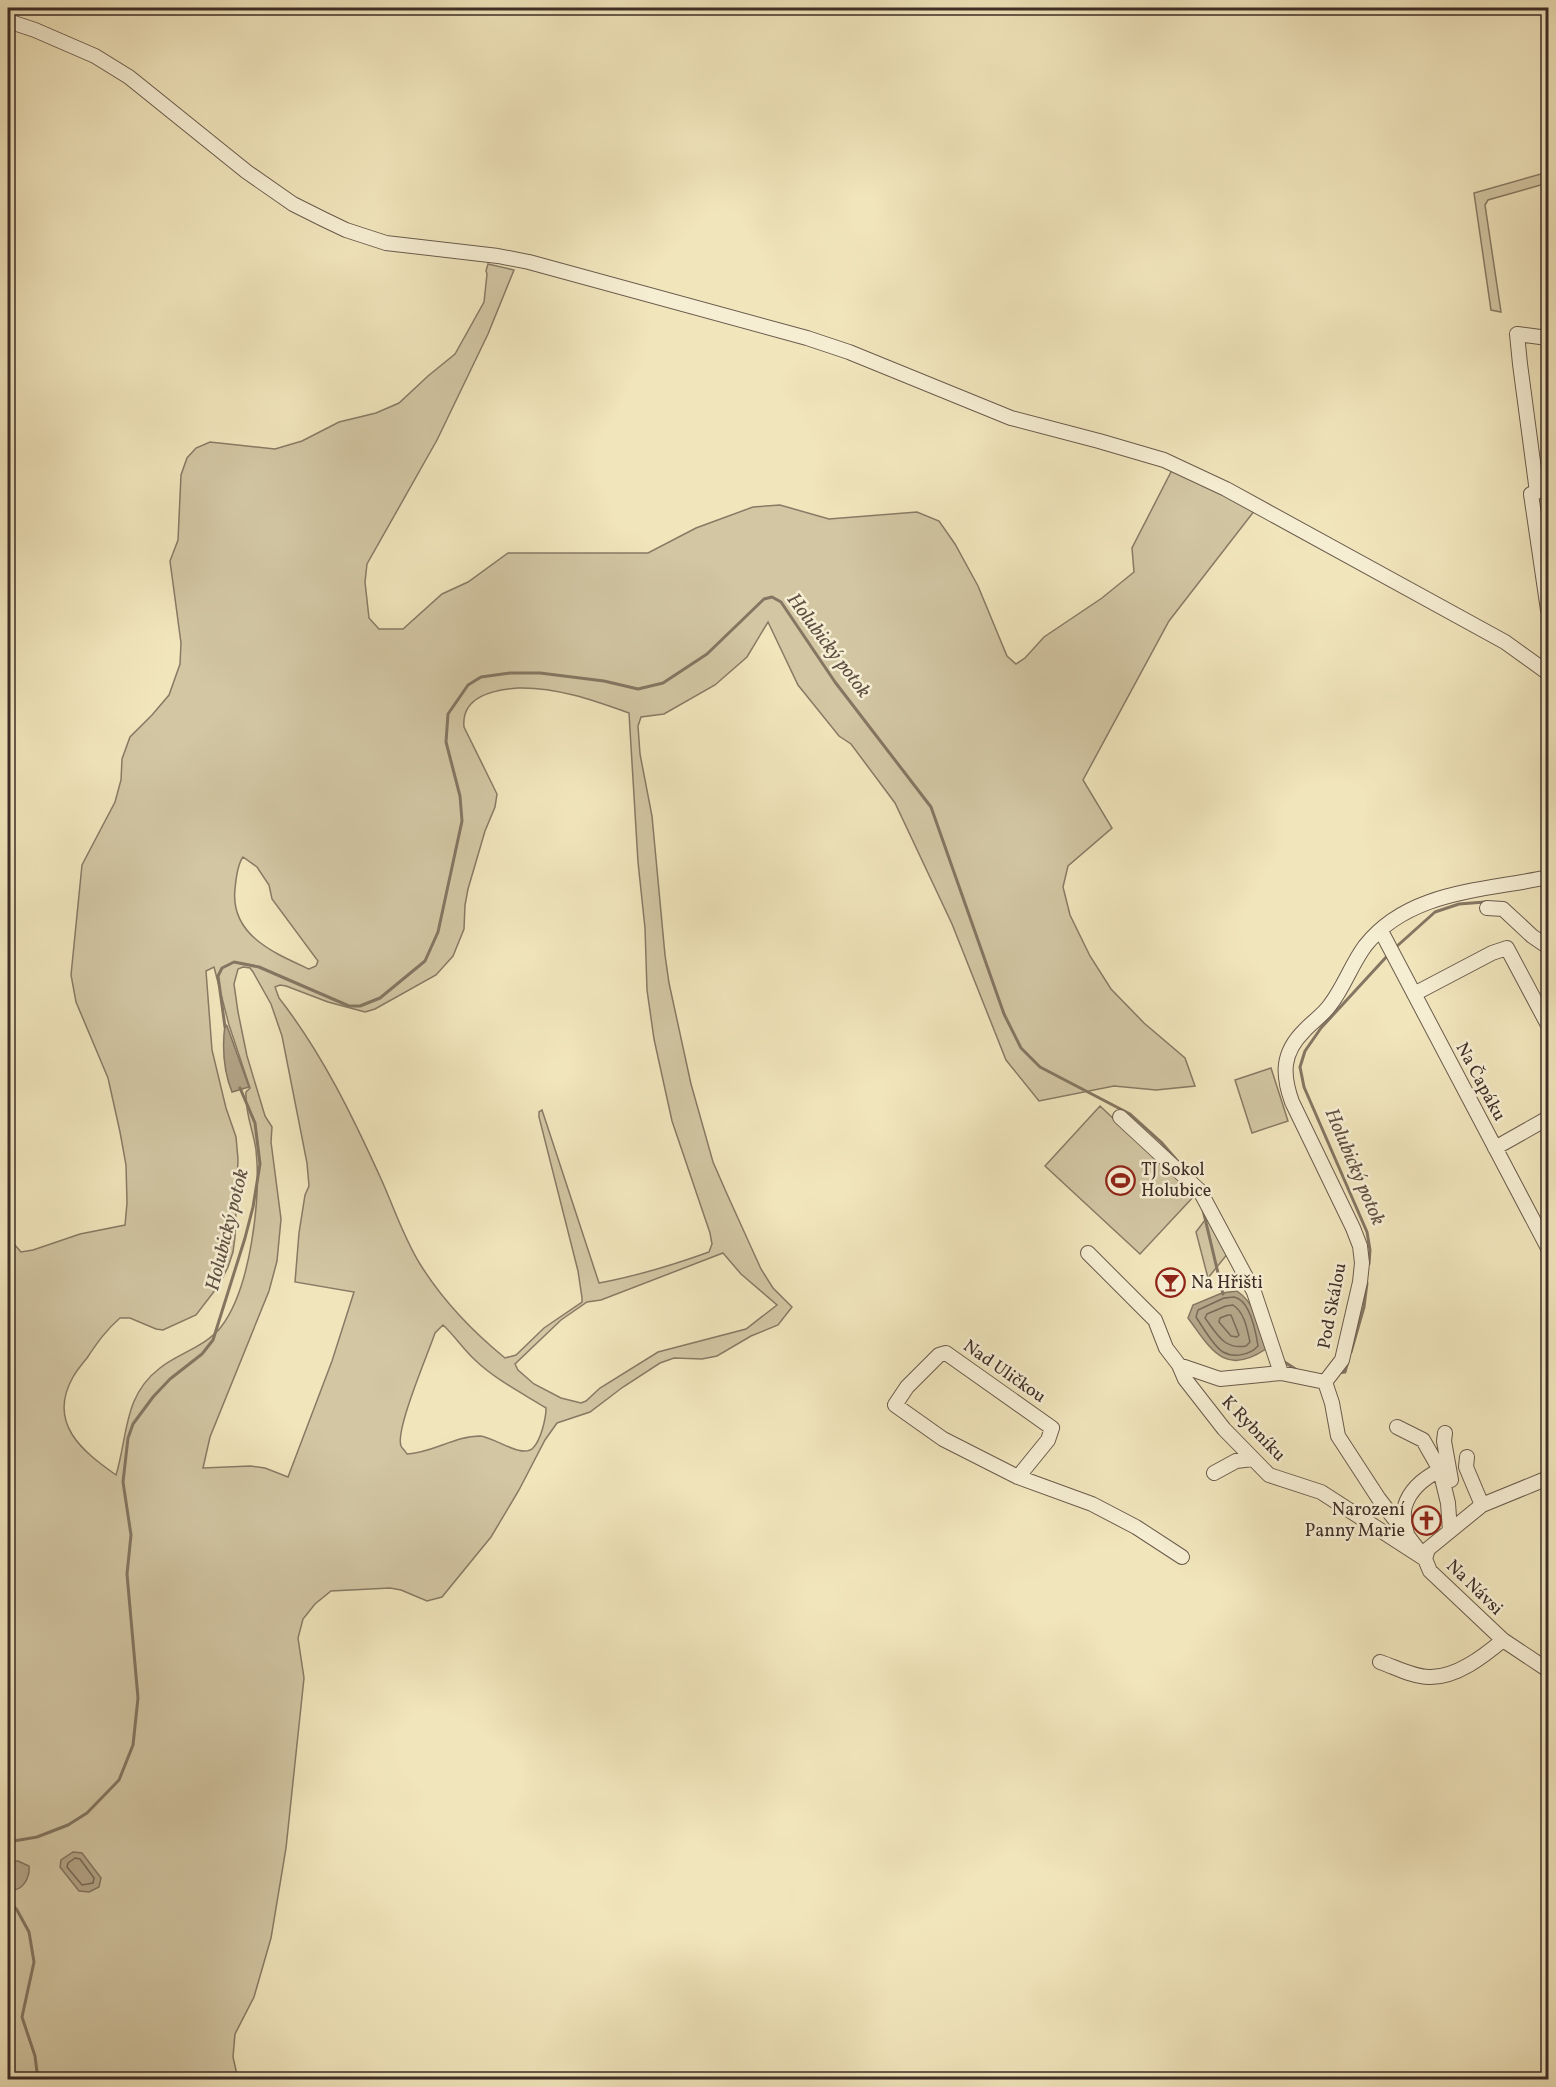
<svg xmlns="http://www.w3.org/2000/svg" width="1556" height="2087" font-family="Vollkorn,serif">
<style>
.green{fill:#d2c6a3;stroke:#887a65;stroke-width:1.5;fill-rule:evenodd}
.water{fill:#b4a689;stroke:#847662;stroke-width:1.5}
.lines{fill:none;stroke-linecap:round;stroke-linejoin:round}
.shore{stroke:#786a58;stroke-width:1.5}
.stream{stroke:#847662;stroke-width:3}
.minor-casing{stroke:#6a5b4c;stroke-width:16}
.minor{stroke:#f6eed3;stroke-width:14}
.labels{text-anchor:middle;dominant-baseline:central;stroke-width:5;stroke-linejoin:round;paint-order:stroke}
.street-label{font-size:18px;fill:#3d2d27;stroke:#f6eed3}
.poi-label{font-size:18px;fill:#3d2d27;stroke:#f6eed3;text-anchor:start}
.water-label{font-size:20px;font-style:italic;fill:#615144;stroke:#f6eed3}
</style>
<rect width="100%" height="100%" fill="#f1e5bc"/>
<filter id="stains"><feTurbulence type="fractalNoise" baseFrequency=".00333" numOctaves="4"/><feColorMatrix values="0 0 0 0 .2 0 0 0 0 .09 0 0 0 0 .02 0 0 0 .5 -.17"/></filter>
<radialGradient id="worn" r=".72"><stop offset=".6" stop-color="#630" stop-opacity="0"/><stop offset="1" stop-color="#630" stop-opacity=".3"/></radialGradient>
<path class="green" d="M1548 172V183L1488 200 1485 205 1501 312 1491 310 1474 193Z
M488 264 514 270 488 334 437 440 367 564 365 582 369 618 379 629H403L442 594 468 582 508 553H648L696 528 753 507 780 505 829 519 917 512 939 521 955 544 978 586 1007 656 1016 664 1025 658 1044 637 1102 598 1134 572 1132 548 1173 468 1255 510 1169 621 1083 780 1112 828 1068 866 1063 887 1070 915 1090 956 1111 989 1144 1023 1185 1058 1195 1086 1156 1090 1114 1086 1039 1101 1006 1060 952 924 895 803 851 744 839 736 798 685 768 622 747 657 715 685 664 714 641 717 638 726 640 754 652 816 665 955 669 983 691 1084 713 1162 727 1194 761 1269 773 1288 792 1307 778 1325 751 1336 717 1356 702 1359 674 1358 660 1363 623 1387 590 1412 557 1423 545 1440 519 1490 491 1537 442 1597 427 1601 401 1590 390 1588 331 1591 315 1604 303 1619 298 1638 304 1678 286 1848 271 1938 254 1997 235 2034 233 2057 238 2079H8V1887L10 1890 13 1861 8 1869 10 1856 8 1855V1237L21 1252 33 1250 80 1234 125 1225 127 1203 126 1165 120 1132 108 1078 76 1002 71 975 82 865 115 802 121 780 122 759 130 737 152 715 169 695 180 664 181 643 170 561 178 540 181 475 187 458 196 448 210 442 275 449 302 441 339 422 376 413 399 403 428 376 455 354 484 302 487 274 486 271ZM518 688C556 687 593 700 629 713L638 862 645 928 647 990 654 1039 672 1121 710 1233 712 1244 709 1252C673 1265 637 1276 599 1283L542 1110 539 1112V1117L578 1271 582 1298V1302L544 1328 516 1355 505 1358C472 1331 443 1301 420 1264 404 1238 394 1208 382 1181 353 1117 322 1053 279 998L275 987 280 985 286 986 328 1002 365 1012 375 1009 436 975 453 956 464 929 465 905 468 889 485 831 495 807 497 794 464 727C461 696 494 690 518 688ZM243 857 257 867 269 885 272 899 318 961 316 966 309 969C274 953 230 935 235 889 236 879 237 865 243 857ZM214 967 229 1025 250 1088 246 1092C245 1114 253 1129 256 1150 261 1198 251 1288 221 1327 205 1347 179 1353 160 1368 123 1396 128 1436 116 1475 82 1451 47 1423 73 1377 77 1370 82 1364 87 1358 97 1343 106 1330 120 1318H130L156 1329 163 1330 196 1315 219 1285 228 1267 233 1252 235 1237 238 1159 236 1137 226 1108 212 1050 206 971ZM243 967 250 968 253 972 271 1004 282 1036 307 1163 309 1186 305 1195 299 1233 295 1282 354 1292 332 1361 288 1477 265 1468 250 1466 203 1468 210 1437 269 1291 277 1261 281 1219 271 1142 272 1127 265 1116 247 1056 238 1012 234 984 238 969ZM723 1253 741 1274 777 1305 746 1329 658 1352 600 1388 586 1401 581 1403 561 1398 534 1384 518 1370 515 1364 561 1320 587 1302 601 1300ZM443 1325C455 1336 463 1349 475 1360 496 1380 522 1393 546 1408 546 1418 541 1440 533 1448 522 1459 494 1437 480 1436 455 1436 432 1453 407 1454 407 1453 401 1447 401 1446 395 1430 428 1354 435 1333Z
M1271 1068 1288 1121 1252 1133 1235 1080Z
M1100 1106 1195 1195 1140 1254 1045 1166Z
M1208 1216 1229 1252 1208 1278 1196 1232Z"/>
<path class="water" d="M225 1024 227 1026 249 1087 232 1092C223 1070 222 1048 225 1024Z
M1237 1291C1257 1305 1260 1327 1266 1349 1224 1377 1211 1349 1188 1318L1193 1305 1222 1293Z
M73 1852 82 1853 101 1878 99 1887 89 1892 79 1891 60 1867 61 1860Z
M13 1861H18L29 1866C30 1878 23 1891 10 1890L8 1887V1869Z"/>
<g class="lines">
<path class="shore" d="M1224 1298C1227 1298 1231 1297 1234 1297 1250 1300 1256 1333 1258 1346 1250 1355 1234 1358 1223 1352 1214 1347 1202 1326 1196 1317L1198 1310Z
M1233 1305C1245 1313 1247 1329 1250 1342L1246 1346C1224 1350 1217 1334 1205 1318L1207 1314 1226 1306Z
M1228 1315H1231L1239 1335 1237 1337 1231 1336 1219 1322 1220 1318Z
M75 1858 80 1859 94 1878 93 1883 82 1885 67 1867 68 1863Z"/>
<path class="stream" d="M1396 947 1435 912 1459 904 1485 902 1488 903
M225 1027 218 976 222 968 234 962 259 967 349 1006H360L380 998 425 961 438 932 462 821 460 796 446 742 448 714 468 685 481 677 510 673H540L604 681 638 689 663 683 707 654 764 599 772 597 781 602 835 682 931 807 1004 1014 1021 1048 1040 1067 1130 1114 1161 1142 1181 1165
M1203 1210 1223 1294
M1369 1264 1370 1250 1367 1232 1304 1087 1300 1067 1305 1051 1321 1028 1389 954
M1351 1352 1364 1307 1367 1283
M1283 1361 1297 1370
M1338 1373 1345 1372 1348 1361
M8 1842 37 1837 68 1825 87 1813 119 1780 133 1745 138 1698 127 1574 131 1535 123 1482 128 1438 133 1424 153 1397 170 1379 202 1354 213 1340 245 1238 253 1207 260 1164 255 1123 240 1088
M8 1899 17 1910 29 1932 34 1962 22 2017 35 2056 38 2080"/>
<defs>
<path id="minor" d="M8 21 35 30 95 56 129 77 247 172 293 204 323 219 346 230 386 243 498 256 529 262 807 338 849 352 1011 418 1099 441 1164 460 1226 489 1505 642 1548 673
M1548 486 1531 494 1548 610
M1537 492 1520 364 1517 334 1548 338
M1487 908 1503 909 1532 936 1548 947
M1381 931 1548 1248
M1414 994 1492 953 1507 948 1548 1025
M1120 1117 1200 1191 1254 1292 1281 1373
M1495 1148 1548 1118
M1088 1253 1155 1320 1166 1348 1179 1365 1185 1379 1224 1429 1269 1475 1321 1492 1425 1559
M1179 1365 1220 1379 1281 1373 1325 1382
M1325 1382 1342 1360 1360 1282 1362 1263 1360 1246 1353 1228 1292 1102C1282 1074 1282 1053 1304 1031 1312 1022 1323 1015 1330 1005 1344 987 1351 965 1365 946 1409 890 1485 891 1548 877
M1325 1382 1332 1403 1338 1436 1379 1499 1417 1548
M1397 1427 1423 1440 1440 1470 1448 1503 1450 1531
M1445 1433 1444 1441 1451 1480
M1467 1457 1466 1467 1482 1505
M1214 1473 1236 1461 1253 1459
M1018 1477 1048 1440 1052 1428 946 1353 939 1355 907 1387 895 1405 943 1439 1018 1477 1092 1504 1136 1527 1182 1557
M1548 1478 1482 1505 1428 1549 1425 1559 1430 1571 1503 1640 1548 1670
M1407 1534C1405 1526 1402 1515 1405 1506 1410 1489 1426 1477 1440 1470
M1380 1662C1395 1667 1413 1677 1429 1677 1456 1678 1484 1656 1503 1640"/>
</defs>
<use href="#minor" class="minor-casing"/>
<use href="#minor" class="minor"/>
</g>
<defs>
<symbol id="stadium-ring" viewBox="-11 -11 22 22"><circle r="9.5" fill="#f6eed3" stroke="#8f2418" stroke-width="1.5"/><path d="M0-5a6.5 5 0 1 0 0 10a6.5 5 0 1 0 0-10ZM-3.5-1.8h7v3.6h-7Z" fill="#8f2418"/></symbol>
<symbol id="bar-ring" viewBox="-11 -11 22 22"><circle r="9.5" fill="#f6eed3" stroke="#8f2418" stroke-width="1.5"/><path d="M-6-5H6L.8 .8V4.5H3.5V6h-7V4.5H-.8V.8Z" fill="#8f2418"/></symbol>
<symbol id="church-ring" viewBox="-11 -11 22 22"><circle r="9.5" fill="#f6eed3" stroke="#8f2418" stroke-width="1.5"/><path d="M-1.2-6h2.4v3.5h3.3v2.4h-3.3V6h-2.4V-.1h-3.3v-2.4h3.3Z" fill="#8f2418"/></symbol>
</defs>
<g fill-rule="evenodd">
<use href="#stadium-ring" x="1104" y="1164" width="33" height="33"/>
<use href="#bar-ring" x="1154" y="1266" width="33" height="33"/>
<use href="#church-ring" x="1410" y="1504" width="33" height="33"/>
</g>
<g class="labels">
<g class="street-label">
<text transform="translate(1480 1082) rotate(62)">Na Čapáku</text>
<text transform="translate(1333 1306) rotate(-79)">Pod Skálou</text>
<text transform="translate(1004 1372) rotate(35)">Nad Uličkou</text>
<text transform="translate(1253 1429) rotate(46)">K Rybníku</text>
<text transform="translate(1474 1588) rotate(44)">Na Návsi</text>
</g>
<g class="poi-label">
<text x="1141" y="1170">TJ Sokol<tspan x="1141" dy="21">Holubice</tspan></text>
<text x="1191" y="1283">Na Hřišti</text>
<text x="1405" y="1510" text-anchor="end">Narození<tspan x="1405" dy="21">Panny Marie</tspan></text>
</g>
<g class="water-label">
<text transform="translate(828 646) rotate(53)">Holubický potok</text>
<text transform="translate(1354 1167) rotate(67)">Holubický potok</text>
<text transform="translate(228 1230) rotate(-76)">Holubický potok</text>
</g>
</g>
<rect width="1556" height="2087" fill="none" stroke="#f1e5bc" stroke-width="30"/>
<rect x="9" y="9" width="1538" height="2069" fill="none" stroke="#3d2d27" stroke-width="3"/>
<rect x="15" y="15" width="1526" height="2057" fill="none" stroke="#3d2d27" stroke-width="1.5"/>
<rect width="100%" height="100%" filter="url(#stains)"/>
<rect width="100%" height="100%" fill="url(#worn)"/>
</svg>
